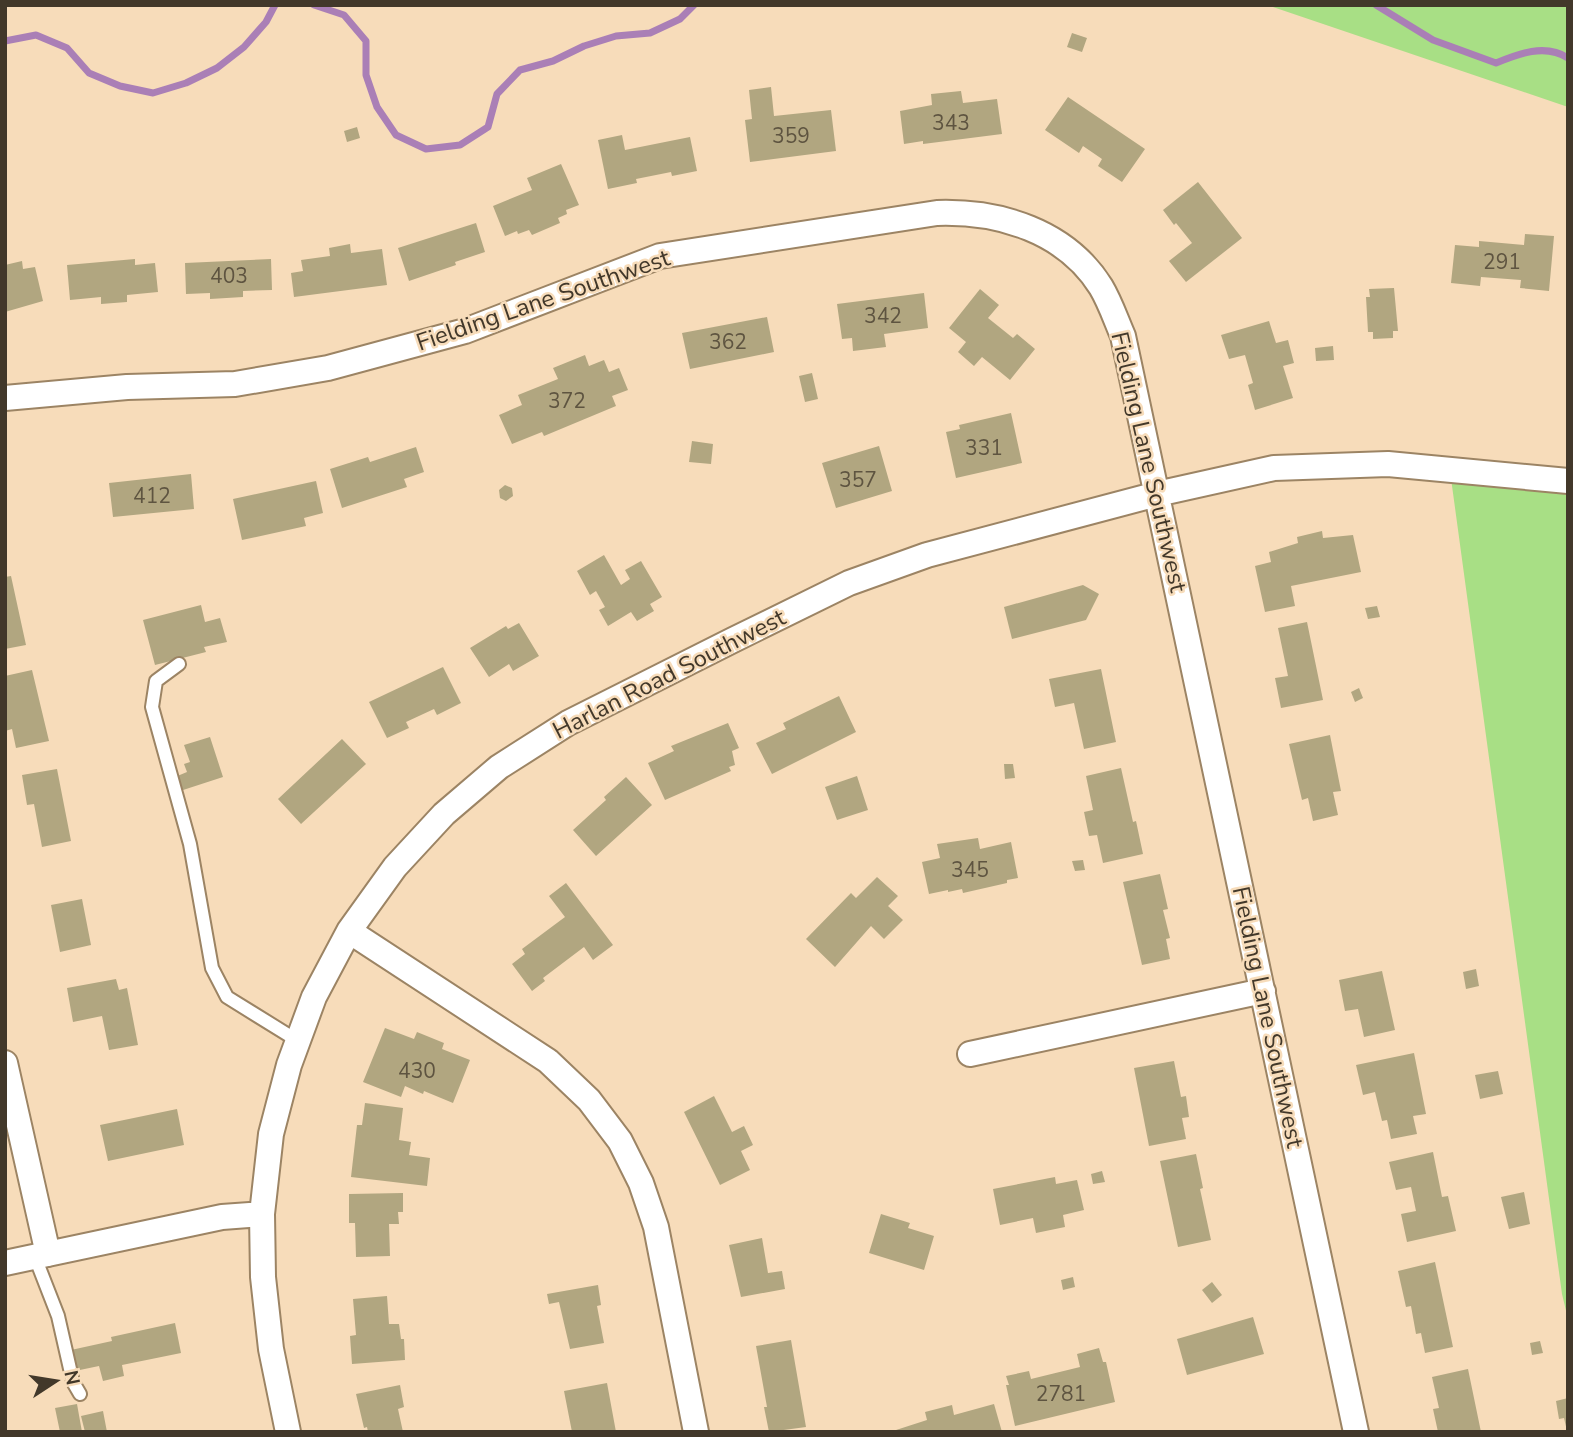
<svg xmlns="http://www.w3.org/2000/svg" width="1573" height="1437" font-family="'Nunito Sans',sans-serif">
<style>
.green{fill:#a8df85}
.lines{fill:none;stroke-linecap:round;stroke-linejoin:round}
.stream{stroke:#aa7fb6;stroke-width:7}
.building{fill:#b1a680}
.lane-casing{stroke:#9c8464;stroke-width:16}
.street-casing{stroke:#9c8464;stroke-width:28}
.lane{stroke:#fff;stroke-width:12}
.street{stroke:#fff;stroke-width:24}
.labels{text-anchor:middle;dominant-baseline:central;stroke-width:5;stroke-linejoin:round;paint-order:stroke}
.number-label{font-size:21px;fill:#5e5440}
.street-label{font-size:24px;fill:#42382a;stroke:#f7dcba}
</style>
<rect width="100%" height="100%" fill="#f7dcba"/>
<path class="green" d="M1267 5H1568V107Z
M1450 471 1568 482V1319L1562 1294Z"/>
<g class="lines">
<path class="stream" d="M314 5 344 15 366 41V75L377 107 396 135 426 149 460 145 488 127 497 94 520 70 553 61 584 46 616 36 650 33 680 19 694 5
M1376 5 1433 40 1496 63C1518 54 1545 43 1568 58
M5 41 36 35 67 48 89 73 120 86 153 93 186 83 217 68 244 47 266 22 275 5"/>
</g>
<path class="building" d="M1072 33 1087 38 1082 52 1067 47Z
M771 87 774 116 831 110 836 151 750 162 745 120 752 119 749 90Z
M961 91 963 103 997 99 1002 134 923 144V141L904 144 900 111 932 105 931 94Z
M1068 97 1145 149 1122 182 1098 166 1102 159 1083 146 1079 153 1045 130Z
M357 127 360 138 347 142 344 131Z
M622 135 625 150 690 137 697 171 672 176 671 172 636 179 637 183 608 189 598 140Z
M561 164 579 205 566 210 567 214 558 218 560 223 532 235 529 230 518 234 517 231 505 236 493 206 532 190 527 178Z
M1198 182 1242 238 1186 282 1169 261 1192 243 1176 223 1174 225 1163 210Z
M476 223 485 252 455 262 456 265 409 281 398 248Z
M1525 234 1554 236 1549 291 1520 288 1521 280 1481 277 1480 286 1451 283 1455 245 1479 247V241L1524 245Z
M350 244 351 253 382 249 387 285 294 297 291 273 303 271 301 260 330 256 329 248Z
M135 259V265L155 263 158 292 127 295V302L101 304V297L70 300 67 265Z
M271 259 272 290 243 291V297L210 299V293L186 294 185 263Z
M22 261 23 269 35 267 43 301 5 312V265Z
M1394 288 1398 331H1393V338L1373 339V332H1368L1366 297H1370L1369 289Z
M980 289 999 305 988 318 1013 338 1017 334 1035 349 1010 380 982 357 974 366 958 352 966 342 949 328Z
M924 293 928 328 884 334 886 347 853 351 852 338 842 339 837 304Z
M767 317 774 352 690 369 682 333Z
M1269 321 1276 343 1288 340 1294 363 1283 366 1293 398 1255 410 1248 385 1253 383 1245 355 1229 359 1221 335Z
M1333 346 1334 360 1316 361 1315 348Z
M585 355 589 366 604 360 609 372 619 368 628 390 612 396 616 406 544 436 542 432 512 444 499 415 522 405 518 395 558 379 553 368Z
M812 373 818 399 805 402 799 376Z
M1011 413 1022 463 956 478 946 432 960 429 959 425Z
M692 441 713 444 711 464 689 462Z
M879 446 892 491 836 508 822 463Z
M416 447 424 472 404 479 407 487 342 508 330 469 368 457 370 462Z
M191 474 194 509 113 517 109 483Z
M316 481 323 513 304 518 306 526 242 540 233 499Z
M505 485 512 488 513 496 506 501 500 498 499 490Z
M1322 531 1323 538 1353 535 1361 572 1291 586 1295 606 1265 612 1255 566 1271 562 1269 552 1298 543 1297 537Z
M604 555 621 585 630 579 625 570 641 561 662 597 650 604 654 611 637 621 631 612 608 626 599 610 605 607 596 591 590 595 577 571Z
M11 576 26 645 5 649V577Z
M1083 585 1099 594 1086 620 1012 639 1004 607Z
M201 605 205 622 220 618 227 642 204 647 206 652 155 665 143 620Z
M1377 606 1380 617 1368 619 1365 608Z
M1307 622 1323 700 1281 708 1275 678 1288 676 1278 628Z
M519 623 539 656 513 671 509 664 489 677 470 648 506 626 508 629Z
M443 667 461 703 437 715 434 709 406 722 409 728 387 738 369 702Z
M1101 669 1116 742 1084 749 1074 703 1055 707 1049 679Z
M32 670 49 741 16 748 12 729 5 731V676Z
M1359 688 1363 698 1355 702 1351 692Z
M839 696 856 732 772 774 756 743 786 729 783 723Z
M728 723 739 748 732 751 735 765 729 767 731 771 665 800 648 763 674 751 671 746Z
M1330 735 1341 791 1333 792 1338 815 1313 821 1308 798 1302 800 1289 744Z
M210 737 223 777 180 791 175 777 187 772 184 764 190 762 184 745Z
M342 739 366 764 301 824 278 799Z
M1004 764H1013L1015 778 1005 779Z
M1121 768 1133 822 1136 821 1143 854 1103 863 1097 835 1089 836 1084 812 1093 810 1086 776Z
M57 769 71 841 42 847 34 804 27 805 22 775Z
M857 776 868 810 837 820 825 787Z
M626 777 652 805 596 856 573 830 606 800 604 797Z
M978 838 980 849 1011 842 1018 878 1007 880V883L963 893 962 889 948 892V890L929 894 922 862 940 858 937 844Z
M1083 860 1085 870 1075 871 1072 861Z
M1160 874 1168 909 1163 910 1170 938 1166 939 1170 959 1142 965 1123 882Z
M877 877 898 896 888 906 903 920 884 939 871 926 835 967 806 939 851 893 856 898Z
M566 883 613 945 593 960 584 947 543 978 545 981 532 991 512 964 525 954 522 949 565 917 549 896Z
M82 899 91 945 60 952 51 905Z
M1476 969 1479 986 1466 989 1463 972Z
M1382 971 1395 1030 1364 1037 1358 1009 1345 1011 1339 980Z
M116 979 119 990 127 988 138 1045 109 1050 102 1016 73 1022 67 988Z
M385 1028 414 1039 417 1032 444 1043 442 1049 470 1060 453 1103 424 1091 423 1094 405 1086 401 1097 363 1082Z
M1414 1053 1426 1114 1413 1116 1417 1134 1391 1139 1387 1120 1382 1121 1375 1092 1363 1095 1356 1065Z
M1174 1061 1181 1097 1186 1096 1189 1117 1182 1118 1186 1139 1149 1146 1134 1068Z
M1498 1071 1503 1094 1480 1099 1475 1075Z
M714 1096 732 1132 744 1126 753 1145 741 1151 750 1170 720 1185 684 1112Z
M365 1103 403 1108 399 1140 411 1142 409 1155 430 1158 427 1186 351 1177 357 1125H362Z
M177 1109 184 1145 108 1161 100 1125Z
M1433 1152 1442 1197 1448 1196 1456 1231 1407 1242 1401 1214 1416 1211 1411 1187 1396 1190 1389 1162Z
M1196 1154 1203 1188 1200 1189 1211 1240 1178 1247 1160 1161Z
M1102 1171 1105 1182 1093 1184 1091 1174Z
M1055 1177 1056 1184 1077 1180 1084 1210 1063 1215 1065 1227 1036 1233 1033 1218 1000 1225 993 1189Z
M1524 1192 1530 1224 1509 1229 1501 1197Z
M403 1193V1212H398L399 1224H389L390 1256 356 1257 355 1223H349V1194Z
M881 1214 910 1223 908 1228 934 1236 924 1270 869 1253Z
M762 1238 768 1273 782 1271 785 1289 741 1297 729 1245Z
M1435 1262 1453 1347 1425 1353 1421 1333 1416 1334 1411 1306 1406 1307 1398 1271Z
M1073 1277 1075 1287 1063 1290 1061 1280Z
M1212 1282 1222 1295 1212 1303 1202 1290Z
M598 1285 601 1305 597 1306 604 1343 570 1349 559 1302 549 1304 547 1294Z
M387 1296 389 1324H399L401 1339H404L405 1360 352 1364 350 1336 356 1335 353 1299Z
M1253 1317 1264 1354 1187 1375 1177 1339Z
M175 1323 181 1353 122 1365 124 1376 103 1381 99 1366 75 1371 71 1350 112 1341 111 1337Z
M791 1340 806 1427 769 1432 764 1407H767L756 1346Z
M1540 1341 1543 1353 1532 1355 1530 1343Z
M1099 1348 1103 1362H1106L1115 1402 1015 1426 1006 1385H1009L1006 1376 1029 1371 1031 1379 1080 1367 1077 1354Z
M1468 1369 1481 1432H1438L1433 1409 1439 1408 1432 1377Z
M607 1383 616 1432H572L564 1391Z
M400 1385 404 1407 398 1409 403 1432H368L367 1427 364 1428 356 1394Z
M1568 1398V1431H1567L1564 1418 1559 1419 1556 1401Z
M77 1404 82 1432H60L55 1408Z
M994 1404 1002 1432H896V1430L927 1420 925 1412 952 1405 954 1415Z
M103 1411 107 1432H85L81 1416Z"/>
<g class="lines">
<defs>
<path id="lane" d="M179 664 156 681 152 707 190 844 212 968 227 997 298 1041
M35 1257 58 1316 73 1382 80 1394"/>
<path id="street" d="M5 398 127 387 235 384 328 368 465 331 660 256 937 213C1000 211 1066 231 1101 287 1110 302 1116 320 1123 336L1356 1432
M349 931 548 1061 589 1100 620 1141 641 1183 656 1227 696 1432
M970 1054 1263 991
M5 1063 48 1254
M5 1263 222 1217 262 1214
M288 1432 271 1349 263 1277 262 1214 271 1134 289 1065 314 997 349 931 395 867 444 814 499 767 568 723 733 640 849 583 927 555 1157 494 1274 468 1388 464 1568 481"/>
</defs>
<use href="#lane" class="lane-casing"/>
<use href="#street" class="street-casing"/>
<use href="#lane" class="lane"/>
<use href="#street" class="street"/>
</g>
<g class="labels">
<g class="number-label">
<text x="951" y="123">343</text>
<text x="791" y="136">359</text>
<text x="1502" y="262">291</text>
<text x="229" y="276">403</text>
<text x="883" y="316">342</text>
<text x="728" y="342">362</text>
<text x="567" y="401">372</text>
<text x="984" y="448">331</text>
<text x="858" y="480">357</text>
<text x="152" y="496">412</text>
<text x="970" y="870">345</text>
<text x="417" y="1071">430</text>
<text x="1061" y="1394">2781</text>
</g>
<g class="street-label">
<text transform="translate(543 300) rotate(-19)">Fielding Lane Southwest</text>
<text transform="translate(1149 462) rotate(77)">Fielding Lane Southwest</text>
<text transform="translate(669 674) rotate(-27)">Harlan Road Southwest</text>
<text transform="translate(1268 1017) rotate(78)">Fielding Lane Southwest</text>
</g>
</g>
<rect width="1573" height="1437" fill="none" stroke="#42382a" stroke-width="14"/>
<g transform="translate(56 1381) rotate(78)" stroke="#f7dcba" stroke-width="5" paint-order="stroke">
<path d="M0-5L12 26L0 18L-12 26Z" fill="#42382a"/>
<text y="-10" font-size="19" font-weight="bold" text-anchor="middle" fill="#42382a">N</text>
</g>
</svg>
